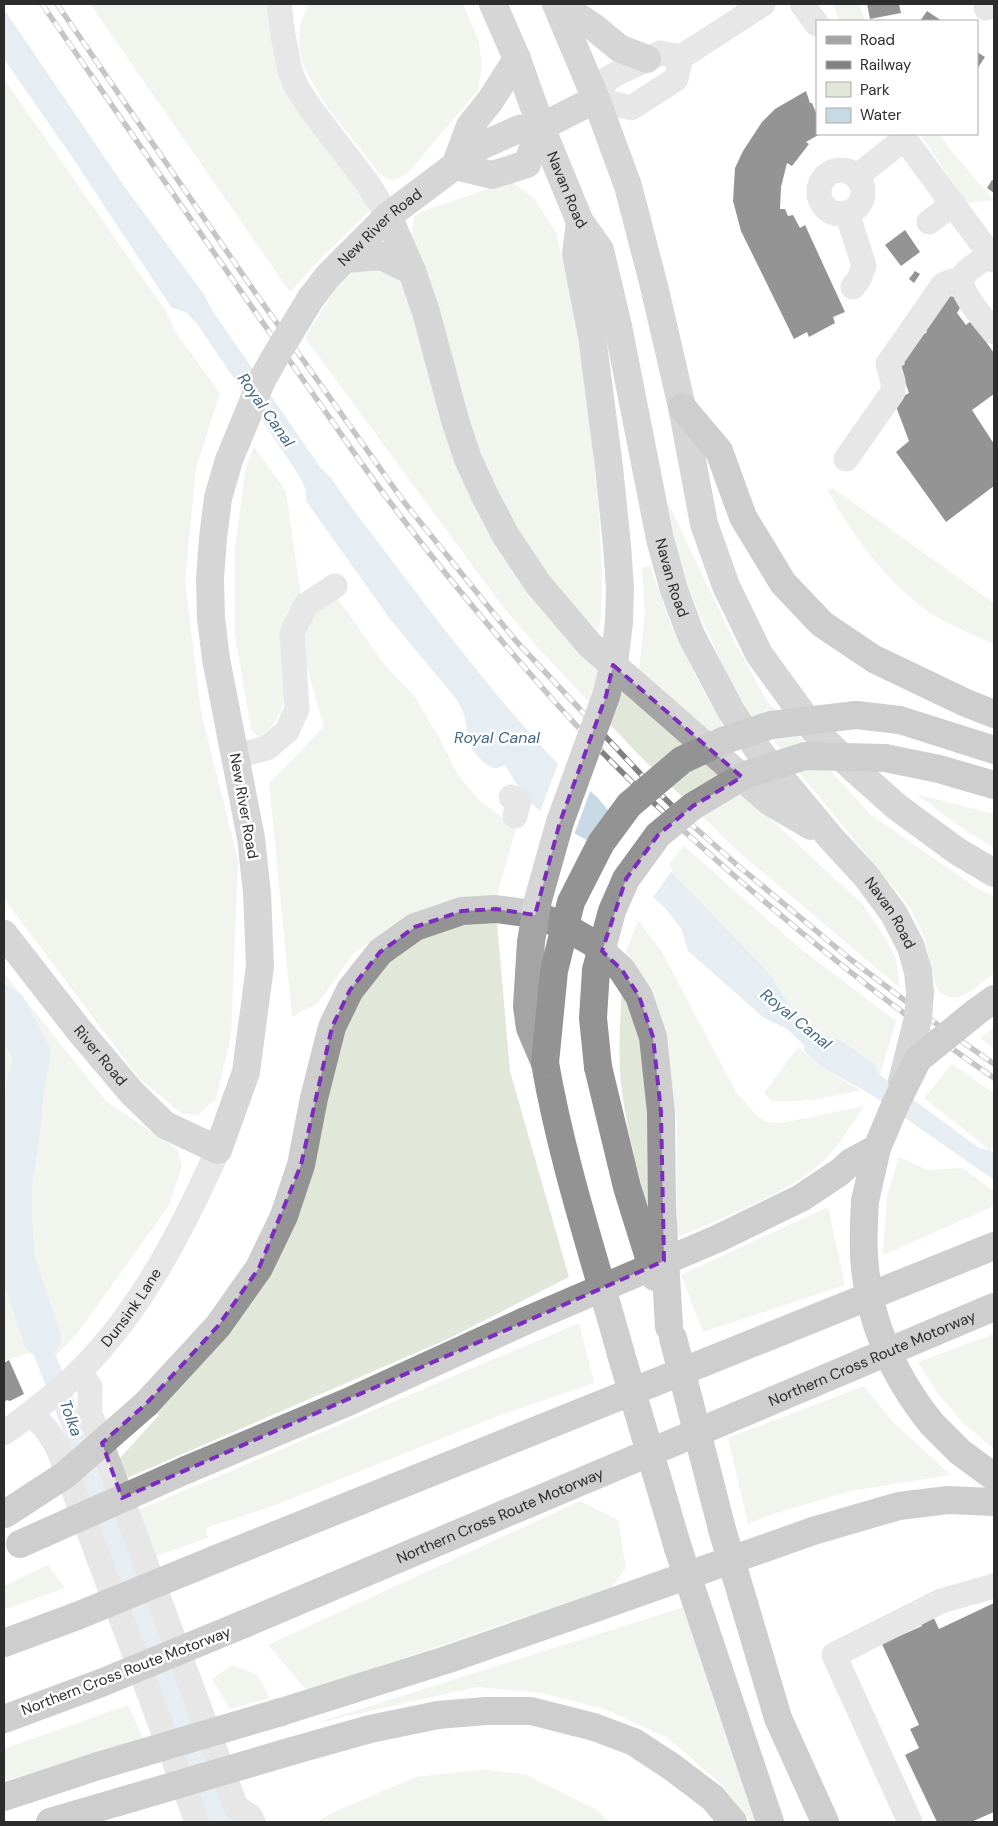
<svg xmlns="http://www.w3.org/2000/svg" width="998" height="1826" font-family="'DM Sans',sans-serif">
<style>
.green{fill:#e1e8da}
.water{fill:#c8d9e6}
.pier{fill:#fff}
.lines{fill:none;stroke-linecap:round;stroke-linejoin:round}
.river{stroke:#c8d9e6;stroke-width:38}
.building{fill:#131313}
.minor{stroke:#c9c9c9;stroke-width:25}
.major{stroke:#a4a4a4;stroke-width:28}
.highway{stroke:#939393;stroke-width:28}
.rail-casing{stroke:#818181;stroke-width:5.5}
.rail{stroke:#fff;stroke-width:4;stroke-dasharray:11;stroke-linecap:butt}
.major-bridge{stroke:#a4a4a4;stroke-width:28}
.highway-bridge{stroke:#939393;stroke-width:28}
.marked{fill:none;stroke:#7b2cbf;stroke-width:4;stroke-dasharray:10 6;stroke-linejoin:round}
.labels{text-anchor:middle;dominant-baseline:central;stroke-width:5;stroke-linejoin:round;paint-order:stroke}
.street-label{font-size:15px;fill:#2c2c2c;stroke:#fff}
.water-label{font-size:16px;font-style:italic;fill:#436884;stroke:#fff}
</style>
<rect width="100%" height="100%" fill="#fff"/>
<path class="green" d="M90 4H266L270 25 374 207 323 256 290 292Z
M308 4H463L479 42 482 65 478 90 407 174 392 181 380 174 358 146 327 107 305 70 299 48 300 25Z
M833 4H859L865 21H839Z
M4 79 165 310 176 333 220 393 196 469 185 581 201 711 238 861 231 1036 216 1099 198 1115 182 1114 138 1077 4 899Z
M920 134H939L957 158 994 200 967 203Z
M511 181 535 199 556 233 572 300 591 424 599 514 602 581 601 617 598 631C567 599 538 565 515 527 488 481 472 429 456 379 441 333 426 288 411 242L414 216 426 210Z
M358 267C377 267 390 271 404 283L478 507 748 798 862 904 884 936 896 959 900 988 740 853 637 753 539 649 503 607 305 338 334 291Z
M254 447 286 491 301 597 283 705 274 724 259 738 251 729 235 636V547L246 466Z
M833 488 994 603V644C975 635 953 627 935 616 891 588 853 537 828 491Z
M667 501 734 641 767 701 870 814 975 887 994 897V974C982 980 972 994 958 997 929 1003 931 957 925 940 921 929 915 919 910 908L736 695 683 577Z
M650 566 672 627 701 686 726 731 714 736 639 670 645 614 642 567Z
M334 593 383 663 415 697 441 741 457 774 479 800 516 828 497 896 463 900 416 911 353 954 318 1003 292 1017 269 783 324 727 296 630Z
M916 794 994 814V848L962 828Z
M684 846 801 949 896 1021 880 1075 874 1063 840 1041 814 1032 790 1006 769 973 667 867Z
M638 920 662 952 736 1092 759 1118 768 1122 782 1123 864 1106C853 1123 842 1141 828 1156 795 1192 721 1218 676 1238L677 1122 666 1040 623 960Z
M459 922 497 923 510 1071 569 1277 448 1339 127 1478 119 1459 159 1415 152 1408 228 1330 335 1051 354 1007 380 967 419 938Z
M4 973 107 1102 178 1150 182 1167 168 1207 79 1331 56 1356 50 1346 4 1361Z
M622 988 642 1034 651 1095 656 1238C642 1187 627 1136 621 1084 618 1052 620 1020 622 988Z
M994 1027V1048L980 1038Z
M798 1047 820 1066 860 1090C831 1097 802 1103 771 1101L764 1093Z
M952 1064 994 1093V1148L990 1150 924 1098Z
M899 1157 928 1170 962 1168 994 1191V1206L883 1255 887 1196Z
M828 1207 845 1285 703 1332 681 1275Z
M579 1323 594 1383 498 1416 273 1506 206 1528 208 1538 153 1557 134 1512Z
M994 1334V1333V1449L964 1424 938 1394 918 1362Z
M864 1386 893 1422 951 1475 851 1491 773 1514 748 1524 728 1438Z
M580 1501 618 1520 626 1568 612 1587 307 1691 268 1645Z
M48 1565 65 1588 4 1610V1586Z
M684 1607 755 1822H750L723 1786 668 1738 605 1709 542 1693 477 1687 316 1723Z
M232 1665 257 1675 270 1698 230 1709 212 1679Z
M128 1705 143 1739 4 1781V1749Z
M485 1769 526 1775 597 1810 609 1822H316L334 1812 416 1777Z"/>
<path class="water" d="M4 9 124 186 203 293 214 313 320 467 331 478 349 504 444 629 501 700 551 757 598 798 615 819 667 867 769 973 790 1006 814 1032 840 1040 874 1063 880 1075 979 1148 990 1150 994 1153V1180L872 1095 820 1066 804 1051V1045L787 1029 764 1018 688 951 681 928 664 907 595 845 543 815 521 791 505 765C501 766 497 769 493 768 482 764 473 750 466 742 468 724 466 716 457 700L390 619 306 501V491L300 477 198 325 187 313 171 307 72 157 4 59Z
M34 1289 50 1346 56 1356 77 1407 138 1562 231 1817 236 1822H208L104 1537 33 1353 16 1291Z"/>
<path class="pier" d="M559 761 591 789 574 835 539 814Z
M617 817 673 869 652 899 593 847Z"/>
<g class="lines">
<path class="river" d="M4 1005 8 1009 32 1054 25 1088 20 1142 13 1181V1223L16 1260 42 1338"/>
</g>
<path class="building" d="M867 4H899L901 13 870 19Z
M927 11 942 21H920Z
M977 52 985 57 977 69Z
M806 91 810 103H812L817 115V134H820L806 142 809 144 792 166 787 163 781 187 780 209H785L788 216 793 215 800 228 805 225 845 312 833 317 835 323 809 337 807 332 794 339 741 231 733 201 735 168 743 151 762 122 775 109Z
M992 180 994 181V193L987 188Z
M905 230 920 252 901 266 885 245Z
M915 271 920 274 914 283 909 279Z
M948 296 956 297 960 308 957 313 966 325 971 321 994 353V394L972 410 994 444V486L946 522 896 452 909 441 894 401 909 393 900 367 905 364 899 355 905 348 927 332 922 324Z
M9 1360 24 1394 10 1401 7 1400 4 1402V1363Z
M994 1603V1812L971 1822H937L905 1755 919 1748 910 1729 919 1725 882 1644 922 1626 919 1620 932 1614 939 1629Z"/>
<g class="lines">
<g class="minor">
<path d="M279 4 283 35 290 71 297 88 314 113 366 181 388 216"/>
<path d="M802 4 817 24"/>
<path d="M986 8 989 4"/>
<path d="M681 57 676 79 631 108 596 99 607 79 618 73 660 53 681 57 763 4"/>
<path d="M901 134 994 260"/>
<circle cx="841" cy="192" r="22"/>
<path d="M856 177 904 139"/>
<path d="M847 213 864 266 859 279 853 287"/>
<path d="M929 222 953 204"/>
<path d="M990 255C982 261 968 268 963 276 955 288 986 322 994 332"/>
<path d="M846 459 893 392V381L888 364 943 285 952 281 961 282"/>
<path d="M236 756 267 748 287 731 297 709 292 633 306 605 335 586"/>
<path d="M511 797 519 801 515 816"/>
<path d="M80 1371 90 1387V1413L236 1807 250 1816 253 1822"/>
<path d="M31 1413 47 1430 57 1446 197 1822"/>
<path id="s1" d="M4 1433C30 1414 57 1394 80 1371 142 1309 182 1230 218 1150"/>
<path d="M910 1822 834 1655 941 1601 994 1586"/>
</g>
<g class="major">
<path id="s2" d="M493 4 517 59 541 127 580 222 600 250 618 326 660 539 674 590 691 635 731 711 761 754 830 837 866 876 894 914 911 947 918 972 920 993"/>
<path d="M556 4 596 99 628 186 654 286 682 407 704 524 726 586 759 654 814 730 851 766 897 807 957 851 994 873"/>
<path d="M559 4 595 28 619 48 647 59"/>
<path d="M455 166 470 126 490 101 517 59"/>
<path d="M455 166 492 175 527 164 541 127"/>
<path d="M388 216 412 271 426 312 455 420 468 459 485 496 506 536 538 584 590 645 770 802 811 826"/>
<path d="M580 222 576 254 592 336 609 467 617 545 620 588 619 622"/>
<path d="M345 259 381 256 412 271"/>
<path id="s3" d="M311 298 328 276 388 216 481 146 519 129 541 127 596 99"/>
<path id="s4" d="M4 934 78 1029 132 1093 165 1125 218 1150 246 1072 260 966 257 893 251 838 216 659 211 618 210 578 213 538 218 498 229 460"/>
</g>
<g class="highway">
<path d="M682 407 719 451 743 517 783 583 822 624 874 659 966 703 994 714"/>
<path d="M856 715 900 720 994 750"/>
<path d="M885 758 939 769 994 785"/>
<path d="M976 1012 994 999"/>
<path d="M545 1063C562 1161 594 1257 621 1354"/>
<path d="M598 1067 627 1187 655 1277"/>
<path d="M865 1201 877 1148 896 1103"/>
<path d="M719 1238 801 1198 840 1172 851 1162 877 1148"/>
<path d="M146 1404 218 1326 259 1268 284 1216 301 1165 314 1098 332 1027 350 990 380 952 415 927 462 911 496 909 533 914 562 925 593 943 622 970 639 996 653 1037 661 1112 662 1207 669 1327"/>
<path d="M932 1424 960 1452 994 1477"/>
<path d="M186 1470 348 1402 525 1321"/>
<path d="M813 1531 899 1506 948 1500 994 1502"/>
<path d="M724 1536 778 1718 825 1822"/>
<path d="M678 1548 770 1822"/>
<path d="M216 1559 994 1246"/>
<path id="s5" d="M244 1624 994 1307"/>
<path d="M4 1643 77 1616"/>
<path d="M281 1712 449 1659 598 1607"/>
<path d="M4 1719 101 1683"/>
<path d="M292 1751 370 1729 438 1715 486 1711H531L594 1727 634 1742 672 1767 713 1798 733 1822"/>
<path d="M4 1797 98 1766"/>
<path d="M50 1822 132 1798"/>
</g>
<defs>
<path id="rail" d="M42 4C127 127 212 251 299 374 331 419 362 466 396 510 446 576 499 639 554 701 617 771 686 835 758 896 834 961 912 1022 994 1078
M57 4 254 291 404 502 516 641 649 783 692 825 736 864 850 959 924 1015 994 1064"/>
</defs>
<use href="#rail" class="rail-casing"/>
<use href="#rail" class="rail"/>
<path class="major-bridge" d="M229 460 262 380 275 357 311 298
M545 1063 530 1028 527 1006 531 942 538 900 560 822 606 696 614 664 619 622
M902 1082 918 1018 920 993"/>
<path class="highway-bridge" d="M545 1063 554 971 571 902 601 843 629 805 682 760 725 740 771 725 856 715
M598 1067 593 1018 596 970 612 911 626 879 658 835 693 806 745 775 805 756 885 758
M896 1103 918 1059 976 1012
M865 1201C864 1219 863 1237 864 1255 867 1318 893 1376 932 1424
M525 1321 719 1238
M673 1338 723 1533
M621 1354 678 1548
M5 1514 65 1475 146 1404
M20 1544 186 1470
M598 1607 813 1531
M77 1616 216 1559
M101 1683 244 1624
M98 1766 281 1712
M132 1798 292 1751"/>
</g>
<path d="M0 0H998V1826H0ZM613 665 742 777 693 806 658 835 626 879 602 951 622 970 639 996 653 1037 661 1112 664 1261 122 1498 102 1443 146 1404 218 1326 259 1268 301 1165 332 1027 350 990 380 952 415 927 462 911 496 909 535 915 560 822 606 696Z" fill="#fff" fill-opacity=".55" fill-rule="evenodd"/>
<path class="marked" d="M613 665 742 777 693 806 658 835 626 879 602 951 622 970 639 996 653 1037 661 1112 664 1261 122 1498 102 1443 146 1404 218 1326 259 1268 301 1165 332 1027 350 990 380 952 415 927 462 911 496 909 535 915 560 822 606 696Z"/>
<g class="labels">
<g class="street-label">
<text stroke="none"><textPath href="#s2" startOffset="200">Navan Road</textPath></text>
<text stroke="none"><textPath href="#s3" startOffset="99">New River Road</textPath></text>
<text stroke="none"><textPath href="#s2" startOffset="605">Navan Road</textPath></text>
<text transform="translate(244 806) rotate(80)">New River Road</text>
<text stroke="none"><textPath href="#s2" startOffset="1009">Navan Road</textPath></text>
<text stroke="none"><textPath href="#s4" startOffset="155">River Road</textPath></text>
<text stroke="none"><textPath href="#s1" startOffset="180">Dunsink Lane</textPath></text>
<text stroke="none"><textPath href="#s5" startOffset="682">Northern Cross Route Motorway</textPath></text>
<text stroke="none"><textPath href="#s5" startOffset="278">Northern Cross Route Motorway</textPath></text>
<text transform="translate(126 1671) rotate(-21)">Northern Cross Route Motorway</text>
</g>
<g class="water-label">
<text transform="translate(266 410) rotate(55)">Royal Canal</text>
<text x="497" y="737">Royal Canal</text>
<text transform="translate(796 1019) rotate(39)">Royal Canal</text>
<text transform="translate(71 1418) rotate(70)">Tolka</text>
</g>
</g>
<rect width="998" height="1826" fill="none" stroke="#2c2c2c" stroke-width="10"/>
<rect x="816" y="20" width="162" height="115" fill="#ffffff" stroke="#ababab"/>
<rect x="826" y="36" width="25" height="8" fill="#a4a4a4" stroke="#ababab"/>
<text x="860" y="45" font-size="15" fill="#2c2c2c">Road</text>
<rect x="826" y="61" width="25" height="8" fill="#818181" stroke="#ababab"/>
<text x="860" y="70" font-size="15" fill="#2c2c2c">Railway</text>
<rect x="826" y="82" width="25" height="15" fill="#e1e8da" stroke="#ababab"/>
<text x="860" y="95" font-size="15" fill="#2c2c2c">Park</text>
<rect x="826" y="108" width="25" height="15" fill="#c8d9e6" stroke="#ababab"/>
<text x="860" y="120" font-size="15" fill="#2c2c2c">Water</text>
</svg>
